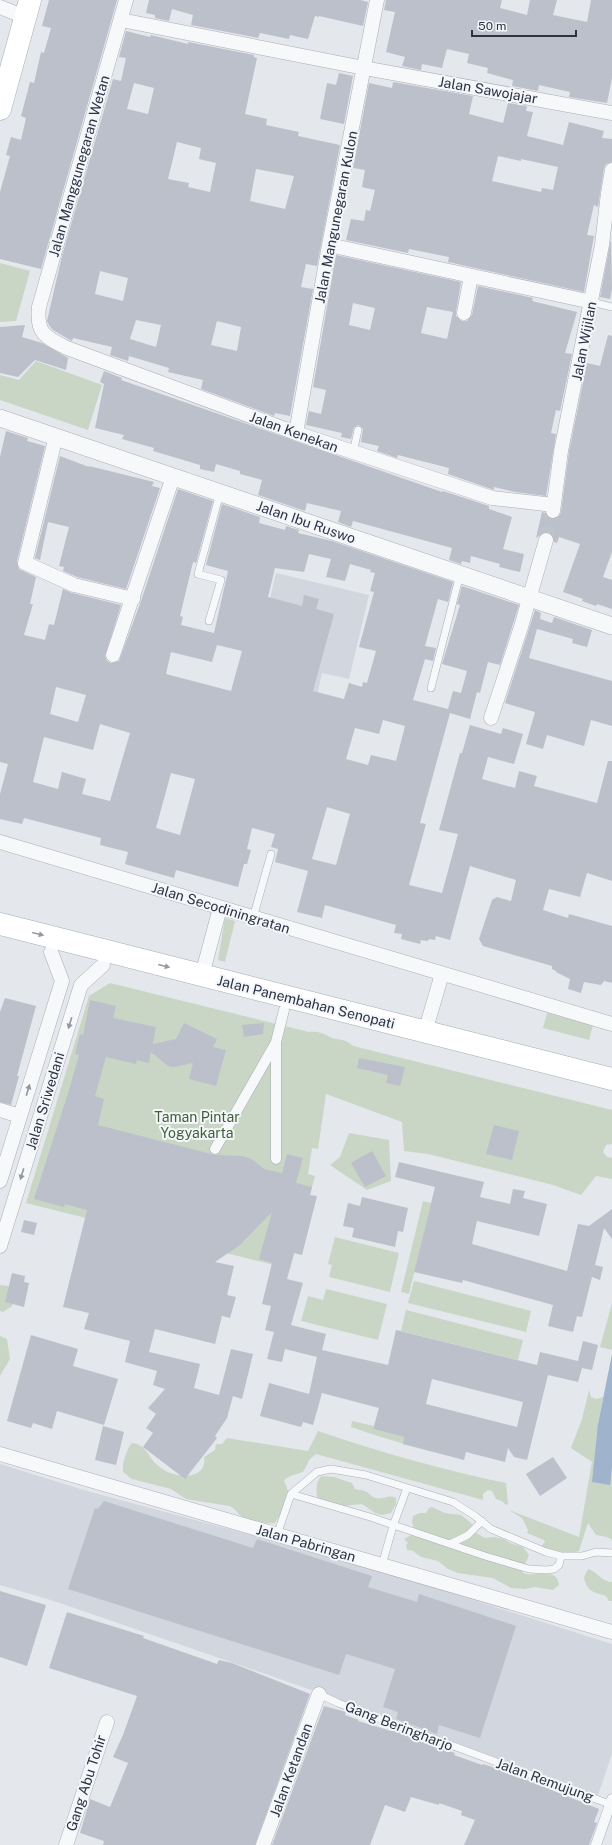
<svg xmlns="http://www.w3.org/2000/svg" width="612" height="1845" font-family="'Public Sans',sans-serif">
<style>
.built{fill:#d2d6de}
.green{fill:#c9d6c5}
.water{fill:#9fb4cc}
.building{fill:#bbc0ca;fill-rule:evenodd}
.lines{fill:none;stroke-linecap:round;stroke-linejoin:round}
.minor-tunnel{stroke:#bfc3cb;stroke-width:14;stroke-dasharray:14 7;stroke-linecap:butt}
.service-casing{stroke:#a9aeb7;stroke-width:8}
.pedestrian-casing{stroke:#a9aeb7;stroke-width:11}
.minor-casing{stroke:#a9aeb7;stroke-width:15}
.tertiary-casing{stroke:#a9aeb7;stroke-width:18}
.primary-casing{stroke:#a3abb8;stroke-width:23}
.service{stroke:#f7f8fa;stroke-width:7}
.pedestrian{stroke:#f7f8fa;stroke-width:10}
.minor{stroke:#f7f8fa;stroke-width:14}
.tertiary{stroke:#f7f8fa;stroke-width:17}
.primary{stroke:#fff;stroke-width:22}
.oneway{fill:#959aa2}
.oneway2{fill:#9196a0}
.labels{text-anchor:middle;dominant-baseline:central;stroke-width:4;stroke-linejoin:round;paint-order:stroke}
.street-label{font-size:14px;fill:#2b3445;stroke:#f4f6f9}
.park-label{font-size:14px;fill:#3f6138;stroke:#f4f6f9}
</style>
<rect width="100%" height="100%" fill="#e4e7ec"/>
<path class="built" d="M276 573 369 595 349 679 322 673 308 735 242 719Z
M0 1464 87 1491 356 1563 612 1644V1754L598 1795 355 1705 54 1601 0 1585Z"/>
<path class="green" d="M0 263 30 271 16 321 0 322Z
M36 361 102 385 88 430 0 400V375L19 380Z
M225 918 235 921 225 962 218 960Z
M110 983 309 1032C318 1031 323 1033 330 1037 336 1041 344 1037 353 1046L612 1110V1144L606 1145 603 1152 607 1157 612 1158V1179L596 1176 581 1195 553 1185 428 1154 404 1151 402 1122 326 1094 318 1149 312 1148 308 1174 315 1176 290 1269 26 1203 89 996Z
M547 1013 593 1025 589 1040 543 1028Z
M349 1133 389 1140 391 1181 367 1190 330 1165 340 1157Z
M423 1201 431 1203 409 1294 401 1292Z
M335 1237 399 1253 390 1292 329 1277 332 1265 328 1264Z
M414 1281 531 1311 526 1332 408 1303Z
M0 1285 8 1286 14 1295 12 1306 3 1312 0 1311Z
M326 1289 387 1304 378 1340 301 1321 308 1296 323 1300Z
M612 1303V1350L600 1347Z
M406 1310 523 1340 518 1360 401 1331Z
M0 1336 7 1339 10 1359 0 1376Z
M589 1390 591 1397 597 1399 603 1397 598 1424 609 1485 612 1468V1540L607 1537 596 1535 588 1523 579 1551 576 1552 575 1555 560 1553 541 1546 545 1542 544 1540 527 1533 528 1530 522 1518 509 1510 579 1537 592 1462 571 1448 582 1419Z
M352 1421 374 1426 373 1429 404 1437 403 1444 464 1460C426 1450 388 1440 351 1427Z
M318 1431C380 1452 442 1470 506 1483L508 1504 506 1505 502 1501 496 1499 492 1491 488 1490 483 1494V1500L316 1454 310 1459 303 1472 290 1476 284 1480 289 1494 281 1513 275 1523C264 1524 249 1522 241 1516 236 1512 235 1508 229 1506L186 1499 171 1489 132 1479 123 1472C122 1464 126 1450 132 1443 144 1444 147 1453 154 1462 164 1473 183 1480 197 1473 204 1469 205 1464 204 1457L215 1450 216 1444H222L227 1438 308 1451Z
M321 1476 334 1477 352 1483 355 1489C359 1490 365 1490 368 1493 371 1495 372 1497 376 1498 384 1500 388 1494 396 1498V1504L391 1513 382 1515 375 1513 362 1504 343 1506 318 1501C316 1492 315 1484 321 1476Z
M432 1507 445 1513 461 1515 471 1523 476 1533 485 1538 494 1537 504 1539 510 1543 523 1547 529 1555 522 1571 523 1573C534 1578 557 1566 559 1585L553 1590 535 1587 525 1589 511 1588 493 1578 458 1573 448 1569 438 1561 421 1557 413 1551 407 1550 406 1545 408 1543 404 1539 415 1533 412 1522 413 1516 420 1513H426L429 1508Z
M588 1569C597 1571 601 1582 612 1582V1601H609L606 1596C593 1592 586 1591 584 1577Z"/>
<path class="water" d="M612 1354V1468L610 1485 592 1482 598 1424Z"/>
<path class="building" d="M49 0H117L41 269 0 259V192L10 156 6 155 11 137 21 140 26 118 21 116 25 101 30 82 34 83 41 52 44 53 51 28 42 26Z
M149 0H360L368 2 363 26 319 16V17L315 16 308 39 290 35 289 39 260 33 258 38 191 25 193 15 172 9 169 21 155 18V15L146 13Z
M386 0H502L500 8 527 15 530 0H557L553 15 587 22 591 0H612V78L607 103 569 97 570 92 539 85 538 91 512 86 513 80 487 73 488 68 467 63 469 54 447 49 442 68 422 64 421 70 402 66 405 57 386 52 395 12 384 10Z
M126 31 150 37 151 35 188 44V42L254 55V57L257 58 245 114 267 119 266 125 299 132 298 136 340 145 317 266 306 264 301 287 313 289 290 416 275 413 274 416 201 389 203 380 168 372 169 368 129 356 128 361 110 355 112 347 73 338 72 341 70 340 53 330 49 325 47 321 62 256 113 79 121 81 126 58 119 57ZM134 83 154 88 148 114 127 109ZM177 142 201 148 199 159 216 163 210 192 188 187 189 183 168 179ZM256 169 294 176 285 209 250 201ZM100 271 128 278 123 301 95 294ZM136 320 161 325 156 347 130 339ZM217 321 241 327 237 351 211 345Z
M339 73 353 76 344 124 320 119 327 83 336 85Z
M393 82 473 96 469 114 503 123 508 103 527 106 526 111 533 112 527 136 563 145 569 122 604 131 602 138 612 139V162L606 164 604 168 598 207 594 205 587 235 594 236 584 292 448 262 449 257 409 249 408 253 346 240 351 219 364 221 366 210 370 211 375 190 362 187 365 170 353 168 369 83 392 88ZM498 156 521 161V159L558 167 553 190 542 188 541 192 492 181Z
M611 239 612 289 610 299 600 297Z
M336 255 461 282 456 312V316L462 321H467L472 315 478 286 533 298 532 301 577 312 565 353 572 354 560 411 556 410 551 433 556 434 546 496 515 492 494 487V490L448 474 449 468 398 455 397 458 377 451 379 446 361 442 363 429 359 425 354 427 351 439 341 437 342 433 306 425 309 411 321 414 326 390 313 387ZM353 303 375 308 370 330 349 325ZM427 307 453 312 447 339 421 333Z
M25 325 22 337 42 343 68 358 66 370 35 360 18 377 0 373V327Z
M608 335 612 336V552L603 577 612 580V609L597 604 596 606 582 601 583 599 563 592 580 544 559 537 557 543 554 542 552 534 548 532H544L536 538 542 512 545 513 548 517 552 519 559 516 561 512 569 452 587 363 600 366Z
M104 371 122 378 121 380 442 492 443 491 489 506V509L512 517 503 549 524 554 520 572 499 567 500 564 471 556 470 563 462 561 461 564 449 560 452 548 353 521 351 527 338 522 341 511 307 503 305 511 258 495 262 480 240 474V471L216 464 214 472 200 469V465L153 451 154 448 122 439 124 435 95 428 104 384 100 382Z
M6 431 28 438 27 441 45 446 17 561 19 569 36 577 30 604H33L24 635 45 640 49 624 54 625 63 589 72 593 121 605 105 656 107 661 111 663 119 661 141 601 178 489 213 501 196 563 193 562 180 616 183 617 181 625 214 633 228 571 206 565 222 504 260 517 259 523 285 530 286 526 299 530 298 533 332 541 453 582 448 602 438 599 425 646 436 648 433 661 425 659 413 700 448 709 453 691 461 693 467 671 442 664 460 605 457 604 462 586 519 605 500 665 488 662 480 693 477 692 470 719 450 713 420 823 426 824 409 885 442 893 458 834 439 830 460 753H462L470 725 501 734 503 728 523 734 514 764 488 757 482 779 515 788 519 771 537 776 534 786 597 803 608 761H612V881L587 873 580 897 549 889 543 910 568 918 569 914 612 926V983L604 981 601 985 584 982 581 993 568 989 570 979 556 972V971L552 969V966L483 946 479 939 492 900 497 897 511 901 516 880 470 866 450 940 436 936 435 940 429 939 428 941 421 940 420 944 401 939 402 934 394 933 396 925 325 905 322 918 297 912 308 871 275 862 278 849 271 847 275 834 252 828 247 849 251 850 247 864H244L238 887 176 870 174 878 125 864 128 852 100 845 101 838 24 818 22 824 0 819V794L8 764 0 762V457ZM309 554 331 559 326 577 345 581 350 564 371 570 370 572 375 573 370 591 374 592 359 647 376 651 367 683 363 682 362 687 349 683 344 699 313 691 334 614 316 609 319 599 304 595 302 606 268 597 275 568 304 572ZM217 645 242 651 231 691 166 674 171 652 212 662ZM56 687 86 695 78 722 50 714ZM383 720 405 726 396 761 371 755 368 765 346 759 355 728 379 734ZM100 724 130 733 110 801 82 794 86 779 62 772 58 789 33 782 44 737 93 750ZM171 773 195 779 180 835 156 828ZM327 807 350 814 336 865 312 859Z
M60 456 89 467V466L154 482 152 486 160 488 126 589 77 577 63 571 64 567 59 566 69 527 48 522 40 560 35 558Z
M535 610 541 613 540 619 552 623 554 617 592 630 587 647 572 643 573 639 537 629 529 658 612 681V726L591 720 584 746 547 735 543 749 526 744 535 712 505 703Z
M5 998 36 1006 17 1076H19L11 1105 0 1102V1012Z
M90 1000 116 1006 113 1018 156 1027 153 1044 176 1039 184 1023 217 1039 213 1047 226 1050 216 1086 189 1079 193 1063 174 1067 168 1066 151 1052 149 1063 137 1060 136 1064 106 1057 95 1096 104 1099 98 1125 215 1155 243 1156 253 1160 264 1169 282 1173 287 1154 303 1158 296 1183 312 1187 310 1195 317 1196 302 1255 294 1253 287 1279 303 1283 291 1325 326 1334 322 1350 388 1365 396 1330 537 1365 540 1352 578 1361 583 1341 598 1345 592 1370 582 1368 578 1382 548 1375 527 1460 514 1457 508 1448 505 1462 466 1452 464 1460 403 1444 404 1437 373 1429 379 1408 322 1393 313 1425 303 1422 301 1427 260 1416 269 1383 309 1394 317 1357 285 1349 282 1362 267 1359 274 1332 265 1330 271 1306 262 1304 272 1263 259 1259 272 1212 240 1245 215 1262 234 1266 227 1295 236 1297 230 1318 222 1316 215 1344 155 1329 149 1352 200 1364 194 1388 219 1395 231 1349 253 1354 242 1399 233 1396 227 1418 215 1436 217 1438 185 1479 143 1447 153 1433 146 1428 156 1414 148 1408 165 1389 153 1385 157 1371 125 1362 130 1341 84 1329 89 1313 63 1307 87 1210 65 1204 64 1207 34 1199 69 1090 79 1055 75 1054 80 1034 83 1035ZM432 1379 523 1402 517 1427 426 1404Z
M264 1023 263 1034 244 1037 242 1025Z
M359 1058 405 1067 400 1086 386 1083 388 1075 357 1068Z
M494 1125 519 1131 512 1160 486 1154Z
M372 1151 386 1176 365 1187 351 1163Z
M399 1162 484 1182 480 1197 510 1204 513 1189 525 1191 523 1198 547 1204 539 1236 477 1221 472 1244 567 1271 578 1224 589 1226 612 1209V1239L604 1228 595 1265 603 1267 600 1280 592 1277 582 1317 577 1316 573 1332 548 1326 553 1305 463 1280 462 1283 414 1272 435 1187 395 1177Z
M362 1197 408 1208 403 1232 398 1231 395 1247 352 1237 354 1228 343 1226 348 1203 360 1206Z
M24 1220 37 1223 34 1235 21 1232Z
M12 1273 25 1276 24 1282 29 1283 24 1307 5 1302Z
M31 1335 78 1349 73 1366 118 1379 104 1425 57 1411 52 1429 33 1423 31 1428 7 1421Z
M103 1426 124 1432 116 1465 95 1460Z
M553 1457 567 1478 540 1496 526 1474Z
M104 1501 253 1548 257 1539 372 1576 368 1587 417 1602 419 1594 516 1626 480 1738 439 1725 437 1734 396 1719 398 1712 383 1707 395 1669 346 1654 339 1675 68 1589 95 1508 98 1509Z
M0 1591 46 1605 27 1666 0 1657Z
M67 1612 144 1636 143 1638 217 1664 219 1660 232 1663 310 1694 255 1845H103L104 1841 80 1833 90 1799 110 1807 128 1763 113 1757 123 1735 137 1696 49 1668Z
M324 1706 346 1712 345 1715 359 1720 358 1721 391 1731 392 1729 434 1744 433 1746 455 1753 454 1755 482 1765 483 1764 504 1771 599 1809 594 1822 597 1823 589 1845H464L475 1820 461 1815 462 1811 439 1803V1805L411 1797 405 1812 385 1805 370 1845H272Z"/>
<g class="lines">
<path class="minor-tunnel" d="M546 540 553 511"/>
<defs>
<path id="service" d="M592 302 612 307
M353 453 358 430
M209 621 221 580 198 574 220 493
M431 688 460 574
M253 918 271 854
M291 1494 370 1517 485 1556 529 1569 547 1570 554 1569 559 1565 561 1556
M277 1535 291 1494 317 1472 331 1469 366 1475 453 1502 475 1516 491 1529 546 1552 561 1556H582L596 1552 612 1553
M450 1544 468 1535 482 1521
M382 1565 393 1526 407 1488
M319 1694 338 1703 612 1805"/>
<path id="pedestrian" d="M215 1149 275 1044
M276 1159V1042L284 1010
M596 1845 612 1799"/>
<path id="minor" d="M126 0 39 307C36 333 45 337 67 348L296 433 492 498 554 505
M0 7 25 17
M121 20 364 68 612 113
M329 245 592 302
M464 313 471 276
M296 433 329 245 377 0
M56 436 25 563 74 585 133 599
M553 511 561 451 602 245 608 193 612 170
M113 655 173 477
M491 718 521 627 546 540
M0 842 612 1024
M202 975 220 908
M425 1032 442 974
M0 1110 20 1116
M0 1181 62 981 51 952
M0 1246 81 985 103 965
M0 1454 612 1632
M66 1845 107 1722
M263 1845 319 1694"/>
<path id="tertiary" d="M0 418 612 626"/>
<path id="primary" d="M0 109 30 0
M0 924 612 1079"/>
</defs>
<use href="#service" class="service-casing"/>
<use href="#pedestrian" class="pedestrian-casing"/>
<use href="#minor" class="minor-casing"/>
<use href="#tertiary" class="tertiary-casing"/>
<use href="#primary" class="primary-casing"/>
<use href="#service" class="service"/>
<use href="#pedestrian" class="pedestrian"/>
<use href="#minor" class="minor"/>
<use href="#tertiary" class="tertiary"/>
<use href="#primary" class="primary"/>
</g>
<defs><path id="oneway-solid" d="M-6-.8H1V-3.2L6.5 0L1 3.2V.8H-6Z"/></defs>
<g class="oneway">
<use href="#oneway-solid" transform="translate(38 934) rotate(14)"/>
<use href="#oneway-solid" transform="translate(164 966) rotate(14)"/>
</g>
<g class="oneway2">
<use href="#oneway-solid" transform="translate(70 1023) rotate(107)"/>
<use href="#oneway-solid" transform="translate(28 1090) rotate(-73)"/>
<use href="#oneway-solid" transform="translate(22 1174) rotate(107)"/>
</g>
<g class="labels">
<g class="street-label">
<text transform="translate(488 90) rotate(10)">Jalan Sawojajar</text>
<text transform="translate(79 166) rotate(-74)">Jalan Manggunegaran Wetan</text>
<text transform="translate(336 217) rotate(-79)">Jalan Mangunegaran Kulon</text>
<text transform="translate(584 341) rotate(-79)">Jalan Wijilan</text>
<text transform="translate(294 432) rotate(20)">Jalan Kenekan</text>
<text transform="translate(306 522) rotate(19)">Jalan Ibu Ruswo</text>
<text transform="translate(221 908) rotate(17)">Jalan Secodiningratan</text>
<text transform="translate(306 1002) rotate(14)">Jalan Panembahan Senopati</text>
<text transform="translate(45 1101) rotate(-73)">Jalan Sriwedani</text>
<text transform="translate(306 1543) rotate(16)">Jalan Pabringan</text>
<text transform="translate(399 1726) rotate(21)">Gang Beringharjo</text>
<text transform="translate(291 1770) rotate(-70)">Jalan Ketandan</text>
<text transform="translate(545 1780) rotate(20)">Jalan Remujung</text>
<text transform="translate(86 1783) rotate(-72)">Gang Abu Tohir</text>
</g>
<g class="park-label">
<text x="197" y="1117">Taman Pintar<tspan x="197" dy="16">Yogyakarta</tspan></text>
</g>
</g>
<path d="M472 30v6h104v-6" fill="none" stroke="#2b3445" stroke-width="2"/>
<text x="478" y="30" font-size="12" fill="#2b3445" stroke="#f4f6f9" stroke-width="3" paint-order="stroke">50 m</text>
</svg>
